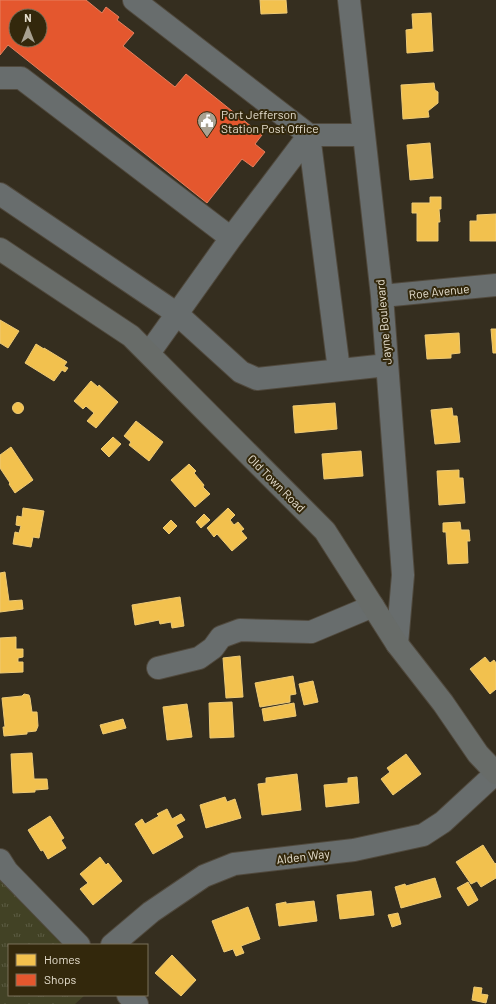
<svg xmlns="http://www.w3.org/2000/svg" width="496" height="1004" font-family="Barlow,sans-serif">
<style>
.park{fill:url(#park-tufts)}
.homes{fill:#f2c14e;stroke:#eeca75}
.shops{fill:#e4572e;stroke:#e5805e;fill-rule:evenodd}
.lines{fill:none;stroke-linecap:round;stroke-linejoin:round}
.minor-casing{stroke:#50493d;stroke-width:24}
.major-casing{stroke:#50493d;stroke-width:24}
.minor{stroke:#686d6d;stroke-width:22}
.major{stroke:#686c69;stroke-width:22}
.labels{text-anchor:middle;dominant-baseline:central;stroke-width:4;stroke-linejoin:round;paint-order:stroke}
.poi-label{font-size:12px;fill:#e6dfcf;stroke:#33280c;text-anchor:start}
.street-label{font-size:12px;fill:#e6dfcf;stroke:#33280c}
</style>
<defs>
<pattern id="park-tufts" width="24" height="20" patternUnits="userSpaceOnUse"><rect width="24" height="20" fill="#424225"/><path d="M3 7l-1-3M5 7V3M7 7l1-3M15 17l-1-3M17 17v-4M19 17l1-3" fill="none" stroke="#5d5d44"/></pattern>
</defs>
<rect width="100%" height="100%" fill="#352e1f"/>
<path class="park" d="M0 872 73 945H9V995H85L75 1004H0Z"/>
<path class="homes" d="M260 0H286L287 13 261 14Z
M431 13 433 51 407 53 406 30 413 29 412 14Z
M434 83 435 90 438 92V103L428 111 429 117 403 119 401 85Z
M430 143 433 178 410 180 407 145Z
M430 197H441V209H439L440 222H438V241H417V213H412V203H430Z
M496 214V241H470V221H477V215Z
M0 320 19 331 8 348 0 343Z
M491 329H496V353H493Z
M459 333 460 353 451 354V358L427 359 425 335Z
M36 344 44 349V348L67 362 64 366 68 368 65 372 62 370 54 381 25 363Z
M91 381 98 387 99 385 118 402 96 428 87 421 94 413 86 406 83 409 74 401Z
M12.5 408a5.5 5.5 0 1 1 11 0a5.5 5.5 0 1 1-11 0Z
M335 403 337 429 295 433 293 406Z
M452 408 453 416H457L460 442 435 444 431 410Z
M136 421 163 442 149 461 129 445 131 442 124 436Z
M113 437 121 444 109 457 101 449Z
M11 447 33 480 15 493 9 484 10 483 0 468V455Z
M361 451 363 476 324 479 322 454Z
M189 464 196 471 194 473 204 485 203 487 210 494 195 507 171 480Z
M459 470V478H463L465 503 439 505 437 471Z
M23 508 44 511 39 538 33 537 31 547 13 544 15 532 19 533 21 526 16 525 17 516 22 517Z
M228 508 235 515 230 520 234 525 238 522 244 529 241 531 247 538 232 551 217 534 214 537 207 528Z
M204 514 210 520 201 528 196 522Z
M171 520 177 526 169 534 163 528Z
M460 522 461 530H469L470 541H467L468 563 448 564 446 532H443V523Z
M5 572 9 601 22 600 23 609 0 612V573Z
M180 597 184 626 172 628 171 622 160 624 159 620 135 625 132 605Z
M16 637V649H23V657L18 658V662H23V672L0 673V638Z
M240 656 243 697 226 698 223 658Z
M485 657 490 663 494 660 496 663V689L490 694 470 669Z
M293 676 296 694 290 695V702L260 707 255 683Z
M313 681 318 702 304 705 299 684Z
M24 694 29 695 30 698 32 712H37L38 726 36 731 27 732V734L4 736 3 727H5L2 698 22 696Z
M232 702 234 737 210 738 209 703Z
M294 703 296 716 264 721 262 709Z
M187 704 192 737 167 740 163 707Z
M123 719 126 728 103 734 100 725Z
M32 753 34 779H47L48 789 35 790V792L13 793 11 754Z
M406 754 421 774 393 795 381 779 390 772 387 768Z
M297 774 301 810 262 815 258 784 266 783V778Z
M357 777 359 803 326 807 324 785 348 783V778Z
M225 797 227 802 235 799 241 818 206 828 200 805Z
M167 809 172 819 181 814 185 820 176 825 183 837 153 854 135 824 142 819 145 824 159 816 157 814Z
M50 816 64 838 61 840 66 848 48 859 43 850 41 851 28 830Z
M483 845 495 864 496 863V878L481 887 477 881 471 884 456 862Z
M100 857 106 865 108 863 122 881 93 905 80 889 88 883 80 874Z
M435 878 441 897 401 908 395 887 405 884 406 886Z
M468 882 478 900 468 906 457 888Z
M371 891 374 915 340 919 337 895Z
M314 901 317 921 279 926 276 904 286 902V904Z
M248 907 260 939 241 946 244 953 236 956 233 949 224 952 212 921Z
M398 913 401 924 392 927 388 915Z
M172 955 196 980 181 996 155 973Z
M474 987 482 988 481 994 488 995 486 1003 472 1000Z"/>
<path class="shops" d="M0 0H86L102 13 106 7 119 17 117 20 134 33 123 46 175 87 186 74 262 135 255 144 265 152 253 167 242 159 207 203 8 45 0 55ZM16 16H40V40H16Z"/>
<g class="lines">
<defs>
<path id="minor" d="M134 0 309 135 231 238 149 353
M349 0 382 296 403 575 397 644
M0 78H21L231 238
M0 194 176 313 241 372 257 379 387 365
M382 296 496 285
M339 370 309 135H364
M158 668 199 658 213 648 221 637 240 630 311 632 373 606
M0 860 7 871 79 945
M112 945 151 912 204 876 234 864 354 850 423 835 443 822 496 773
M128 995 137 1004"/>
<path id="major" d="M0 249 131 336 325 531 397 644 443 703 478 754 496 773"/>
</defs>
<use href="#minor" class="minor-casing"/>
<use href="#major" class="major-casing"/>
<use href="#minor" class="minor"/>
<use href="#major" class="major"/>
</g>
<defs>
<symbol id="civic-pin" viewBox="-11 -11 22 30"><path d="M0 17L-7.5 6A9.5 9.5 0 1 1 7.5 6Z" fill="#a8a191" stroke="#33280c"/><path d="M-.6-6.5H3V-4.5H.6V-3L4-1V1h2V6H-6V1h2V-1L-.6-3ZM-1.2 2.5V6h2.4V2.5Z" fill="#fff"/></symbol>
</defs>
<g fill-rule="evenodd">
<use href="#civic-pin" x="196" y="110" width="22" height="30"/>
</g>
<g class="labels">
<g class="poi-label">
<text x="221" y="114">Port Jefferson<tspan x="221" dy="14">Station Post Office</tspan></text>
</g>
<g class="street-label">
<text transform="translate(439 291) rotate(-6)">Roe Avenue</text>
<text transform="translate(383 322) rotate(-95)">Jayne Boulevard</text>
<text transform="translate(277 483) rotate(45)">Old Town Road</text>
<text transform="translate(303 856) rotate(-7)">Alden Way</text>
</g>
</g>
<rect x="8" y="944" width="140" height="52" fill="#33280c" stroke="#7b715a"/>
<rect x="16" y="954" width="20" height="12" fill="#f2c14e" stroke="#7b715a"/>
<text x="44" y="964" font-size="12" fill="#e6dfcf">Homes</text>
<rect x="16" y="974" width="20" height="12" fill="#e4572e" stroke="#7b715a"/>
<text x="44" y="984" font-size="12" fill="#e6dfcf">Shops</text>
<g transform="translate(28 28)"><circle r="19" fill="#33280c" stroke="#7b715a"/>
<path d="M0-3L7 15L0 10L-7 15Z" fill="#a8a191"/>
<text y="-6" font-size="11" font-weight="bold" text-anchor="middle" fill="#e6dfcf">N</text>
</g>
</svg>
